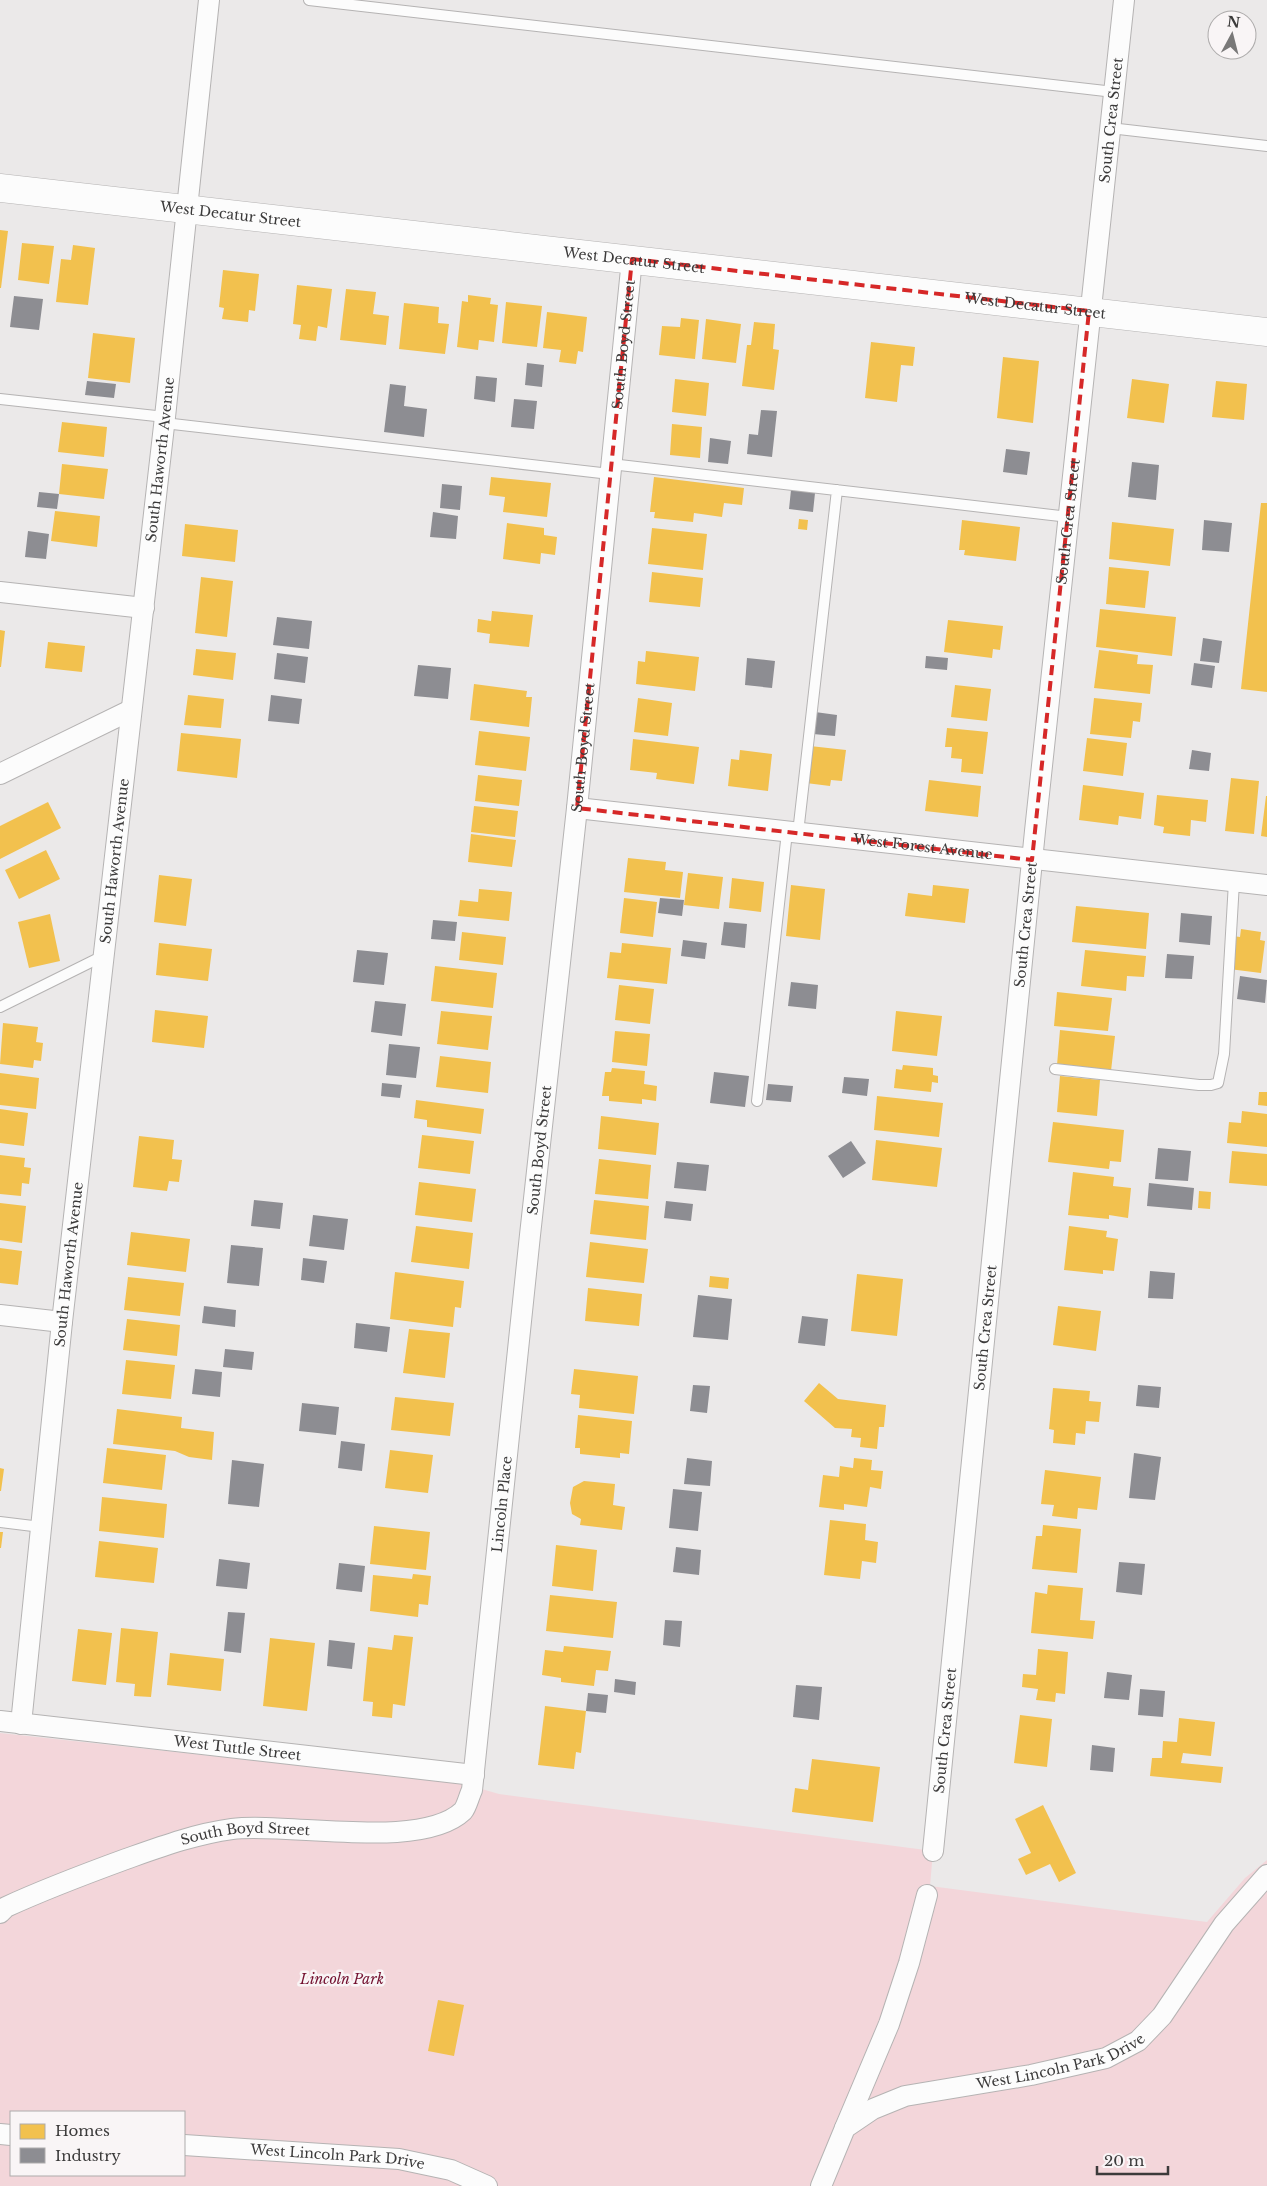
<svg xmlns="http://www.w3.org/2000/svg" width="1267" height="2186" font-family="'Libre Baskerville',serif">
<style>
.green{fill:#f3d6da;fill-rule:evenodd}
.homes{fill:#f2c14e}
.industry{fill:#8d8d92}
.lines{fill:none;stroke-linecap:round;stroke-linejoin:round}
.lane-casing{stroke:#b5b3b3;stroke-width:12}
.street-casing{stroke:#b5b3b3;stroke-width:22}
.secondary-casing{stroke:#b5b3b3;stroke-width:29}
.lane{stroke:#fcfcfc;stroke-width:10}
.street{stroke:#fcfcfc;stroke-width:20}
.secondary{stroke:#fcfcfc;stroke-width:28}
.marked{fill:none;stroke:#d62828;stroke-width:4;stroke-dasharray:10 6;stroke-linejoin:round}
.labels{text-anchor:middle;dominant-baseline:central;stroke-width:5;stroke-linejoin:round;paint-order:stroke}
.street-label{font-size:14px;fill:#3c3b3b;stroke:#f9f5f6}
.park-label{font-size:14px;font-style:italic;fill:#731130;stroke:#f9f5f6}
</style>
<rect width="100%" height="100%" fill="#ebe9e9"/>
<path class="green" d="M0 1733 461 1783 499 1794 933 1851 930 1886 1207 1922 1245 1878 1267 1860V2186H0ZM11 2112H184V2175H11Z"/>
<path class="homes" d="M0 230 8 231 1 288H0Z
M22 243 54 246 49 284 18 280Z
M73 245 95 248 88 305 56 302 61 259 71 260Z
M223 270 259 274 255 311 249 310 248 322 222 319 224 308 219 307Z
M297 285 332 289 327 328 318 326 316 341 299 339 301 325 293 324Z
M346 289 376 292 373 314 389 316 386 345 340 340Z
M468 295 491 298 490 304 498 305 494 342 479 340 478 350 457 347 462 301 468 302Z
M506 302 542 306 537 347 502 343Z
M404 303 439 307 438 323 449 324 445 354 399 349Z
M547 312 587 317 583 352 578 351 576 364 559 362 561 350 543 348Z
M681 318 699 320 695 359 659 355 662 326 680 327Z
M706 319 741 324 736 363 702 359Z
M754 322 775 324 773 349 779 350 774 390 742 386 747 345H751Z
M93 333 135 338 130 383 88 378Z
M871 342 915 347 913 366 901 365 897 402 865 398Z
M1003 357 1039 361 1033 423 997 418Z
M675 379 709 383 706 416 672 412Z
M1132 379 1169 384 1164 423 1127 418Z
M1216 381 1247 384 1244 420 1212 417Z
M62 422 107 427 104 457 58 452Z
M672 424 702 427 700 458 670 455Z
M62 464 108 469 104 499 59 494Z
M491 477 551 483 547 517 503 512 505 497 489 495Z
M654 477 744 488 742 505 724 503 722 517 694 513 693 522 654 518 655 512H650Z
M1261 503H1267V692L1241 689Z
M55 511 100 516 97 547 51 541Z
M799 519 808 520 807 530 798 529Z
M962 520 1020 527 1016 561 964 555 965 550H959Z
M1112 522 1174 529 1170 566 1109 559Z
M507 523 544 528V535L557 537 555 555 541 553 540 564 503 559Z
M185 524 238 530 235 562 182 556Z
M652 528 707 534 703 570 648 564Z
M1109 567 1149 571 1145 608 1106 604Z
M652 572 703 578 700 607 649 602Z
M201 577 233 581 227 637 195 633Z
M1100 609 1176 617 1172 656 1096 647Z
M492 611 533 615 529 647 489 643 490 634 477 632 478 619 491 621Z
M948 620 1003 626 1000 650 993 649 992 658 944 652Z
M0 630 5 631 1 667H0Z
M48 642 85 646 82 672 45 668Z
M196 649 236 653 233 680 193 675Z
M1099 650 1138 655 1137 664 1153 665 1150 694 1094 688Z
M646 651 699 657 695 691 636 684 638 661 645 662Z
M474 684 527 691 526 697H532L529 727 470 720Z
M955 685 991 689 987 721 951 717Z
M188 695 224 699 221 728 184 725Z
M638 698 672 703 668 736 634 732Z
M1094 698 1142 703 1140 722 1133 721 1131 738 1090 734Z
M947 728 988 732 983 774 961 772 962 759 951 758 952 747H945Z
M479 731 530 737 526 771 475 765Z
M181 733 241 739 237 778 177 771Z
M1087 738 1127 743 1123 776 1083 771Z
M633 739 699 747 694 784 656 779 657 773 630 770Z
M810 746 846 750 842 781 831 780 830 786 806 783Z
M740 750 772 754 768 791 728 786 731 759 739 760Z
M478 775 522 780 519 806 475 801Z
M1231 778 1259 781 1254 834 1225 831Z
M929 780 981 786 978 817 925 811Z
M1083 785 1144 793 1141 819 1119 816 1118 825 1079 820Z
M1157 795 1208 800 1206 822 1191 820 1190 836 1163 833 1164 827 1154 825Z
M1266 796H1267V837L1261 836Z
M48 802 61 828 0 859V826Z
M474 806 518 811 515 837 471 832Z
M471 834 516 840 512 867 468 862Z
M46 850 60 879 19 899 5 870Z
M628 858 666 862 665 870 683 872 680 898 624 892Z
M688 873 723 877 719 909 684 905Z
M159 875 192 879 186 926 154 922Z
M732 878 764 882 761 912 729 908Z
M791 885 825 889 820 940 786 936Z
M933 885 969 889 965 923 905 916 908 893 932 896Z
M479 889 512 892 509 921 458 916 460 900 478 902Z
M624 898 657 902 653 937 620 933Z
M1076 906 1149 913 1146 949 1072 942Z
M50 914 60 961 29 968 18 922Z
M1241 929 1261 932 1260 940 1265 941 1261 973 1229 969 1233 936 1240 937Z
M462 932 506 937 503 965 459 960Z
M159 943 212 949 208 981 156 975Z
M622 943 671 948 667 984 607 978 610 952 621 953Z
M1085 950 1146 956 1144 977 1127 976 1126 991 1081 986Z
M435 966 497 973 493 1008 431 1001Z
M619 985 654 989 650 1024 615 1020Z
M1057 992 1112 998 1108 1031 1054 1026Z
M155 1010 208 1016 204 1048 152 1042Z
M441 1011 492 1016 488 1050 437 1044Z
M896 1011 942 1016 937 1056 892 1051Z
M3 1023 38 1027 36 1042 43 1043 41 1061 34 1060 33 1068 0 1064Z
M1060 1030 1115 1036 1111 1071 1057 1065Z
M615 1031 650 1034 647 1066 612 1062Z
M440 1056 491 1062 488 1093 436 1087Z
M903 1065 933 1068V1075L938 1076V1083L932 1082 931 1092 894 1088 896 1069 902 1070Z
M612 1068 645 1071 644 1084 657 1086 656 1101 642 1099V1104L609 1101V1096H602L605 1072H611Z
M0 1073 39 1078 36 1109 0 1105Z
M1060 1076 1100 1080 1097 1116 1057 1112Z
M1259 1092H1267V1106L1258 1105Z
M877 1096 943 1103 939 1137 874 1130Z
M416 1100 484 1109 481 1134 427 1127V1120L414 1118Z
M0 1109 28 1113 24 1146 0 1143Z
M1242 1111 1267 1114V1147L1227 1143 1229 1122 1241 1123Z
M601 1116 659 1123 656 1155 598 1149Z
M1053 1122 1124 1130 1121 1162 1110 1161 1109 1169 1048 1162Z
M422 1135 474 1141 470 1174 418 1168Z
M139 1136 174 1140 172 1159 182 1160 179 1182 169 1181 167 1191 133 1187Z
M876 1140 942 1148 937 1187 872 1180Z
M1232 1151 1267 1154V1186L1229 1183Z
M0 1155 25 1158 24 1167 31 1168 29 1184 22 1183 21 1196 0 1194Z
M599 1159 651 1165 648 1199 595 1194Z
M1073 1172 1114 1177 1113 1186 1131 1188 1128 1218 1109 1215V1219L1068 1215Z
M419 1182 476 1189 472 1222 415 1215Z
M1199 1191 1211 1192 1210 1209 1198 1208Z
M594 1200 649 1206 646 1240 590 1234Z
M0 1203 26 1206 22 1243 0 1240Z
M416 1226 473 1233 469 1269 411 1262Z
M1069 1226 1107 1231 1106 1237 1118 1239 1114 1271 1103 1270V1274L1064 1270Z
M131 1232 190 1239 186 1272 127 1265Z
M590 1242 648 1249 644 1283 586 1277Z
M0 1248 22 1251 18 1285 0 1283Z
M395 1272 464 1281 461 1308 455 1307 453 1327 390 1319Z
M857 1274 903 1279 897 1336 851 1331Z
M710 1276 729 1278 728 1289 709 1287Z
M128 1277 184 1283 180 1316 124 1310Z
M588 1288 642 1294 639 1326 585 1321Z
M1058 1306 1101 1311 1096 1351 1053 1345Z
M127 1319 180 1325 177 1356 123 1350Z
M409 1329 450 1333 445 1378 403 1373Z
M126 1360 175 1365 171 1399 122 1394Z
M574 1369 638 1376 634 1414 579 1408 580 1395 571 1394Z
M819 1383 838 1399 886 1405 884 1427H879L877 1449 860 1447 861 1438 851 1437 852 1429 835 1428 804 1401Z
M1053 1388 1090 1391 1089 1401 1101 1402 1099 1422 1086 1421 1085 1434 1076 1433 1075 1445 1053 1443 1054 1430 1049 1429Z
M395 1397 454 1403 450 1436 391 1430Z
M117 1409 182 1417 181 1428 214 1432 212 1460 189 1457 175 1451 113 1444Z
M578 1415 632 1421 629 1454 620 1453V1458L580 1454V1448H575Z
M107 1448 166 1455 162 1490 103 1483Z
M390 1450 433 1455 428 1493 385 1488Z
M854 1458 872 1460 871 1470 883 1471 881 1489 870 1487 867 1507 844 1504V1510L819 1507 823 1475 839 1477 840 1466 853 1468Z
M0 1468 4 1469 1 1491H0Z
M1045 1470 1101 1477 1097 1510 1078 1508 1077 1519 1052 1516 1054 1505 1041 1504Z
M584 1481 615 1484 613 1505 625 1507 622 1530 580 1525 581 1519 572 1514 570 1503 573 1487Z
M102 1497 167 1504 164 1538 99 1531Z
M830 1520 866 1524 865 1540 878 1542 876 1563 862 1561 860 1579 824 1575Z
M1043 1525 1081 1529 1077 1573 1032 1569 1036 1536H1042Z
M374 1526 430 1532 426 1570 370 1564Z
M0 1532H3L1 1548H0Z
M99 1541 158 1548 154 1583 95 1577Z
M556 1545 597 1550 593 1591 552 1586Z
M413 1574 431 1576 428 1605 419 1604 418 1617 370 1611 373 1575 412 1579Z
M1048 1585 1083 1588 1080 1620 1095 1621 1093 1639 1031 1633 1035 1592 1047 1594Z
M550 1595 617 1602 613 1638 546 1631Z
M121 1628 158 1632 151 1697 134 1696 135 1684 116 1682Z
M78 1629 112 1633 106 1685 72 1681Z
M394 1635 413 1637 405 1706 393 1704 392 1718 372 1716 373 1702 363 1701 368 1647 392 1650Z
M270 1638 315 1643 307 1711 263 1706Z
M564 1646 611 1651 608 1671 596 1670 594 1686 561 1682V1678L542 1675 545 1650 563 1652Z
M1038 1649 1068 1652 1065 1694 1056 1693 1055 1702 1036 1700 1038 1689 1022 1687 1023 1674 1036 1675Z
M170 1653 224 1659 221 1691 167 1685Z
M545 1706 586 1711 581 1753 576 1752 574 1769 538 1765Z
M1020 1715 1052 1719 1047 1767 1014 1763Z
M1179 1718 1215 1722 1211 1756 1183 1753 1181 1763 1223 1767 1221 1783 1150 1776 1152 1758H1162L1163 1741 1177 1742Z
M812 1759 880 1767 873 1822 792 1812 795 1788 808 1790Z
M1043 1805 1076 1873 1059 1882 1050 1864 1026 1875 1018 1859 1031 1853 1015 1819Z
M438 2000 464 2005 454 2056 428 2051Z"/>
<path class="industry" d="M14 296 43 299 39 330 10 327Z
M527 363 544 365 542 387 525 385Z
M476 376 497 378 495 402 474 399Z
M87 381 116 384 114 398 85 395Z
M390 384 406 386 404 406 427 409 424 437 384 432Z
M514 399 537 401 534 429 511 427Z
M761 410 777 411 772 457 747 454 749 434 758 435Z
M710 438 731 441 728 464 708 462Z
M1006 449 1030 452 1027 475 1003 472Z
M1132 462 1159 465 1156 500 1128 497Z
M442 484 462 486 460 510 440 508Z
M791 490 815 493 813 512 789 509Z
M39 492 59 494 57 509 37 507Z
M433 512 458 516 456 539 430 537Z
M1204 520 1232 523 1229 552 1202 550Z
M28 531 49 534 46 559 25 557Z
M277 617 312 621 309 649 273 645Z
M1203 638 1222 641 1219 663 1200 661Z
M277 653 308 657 305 683 274 679Z
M926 656 948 658 947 670 925 668Z
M747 658 775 661 772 688 745 685Z
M1194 663 1215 666 1212 688 1191 685Z
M418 665 451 668 448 699 414 696Z
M271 695 302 699 299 724 268 721Z
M815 712 837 715 835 736 813 734Z
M1192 750 1211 753 1209 771 1189 769Z
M660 898 684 900 682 916 658 913Z
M1181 913 1212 916 1210 945 1179 942Z
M433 920 457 922 455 941 431 939Z
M724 922 747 924 745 948 721 945Z
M683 940 707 943 705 959 681 956Z
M357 950 388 953 384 985 353 982Z
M1167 954 1194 956 1192 979 1165 978Z
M1240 976 1267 980 1265 1003 1237 999Z
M791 982 818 985 816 1009 788 1006Z
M375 1001 406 1004 402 1036 371 1032Z
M389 1044 420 1047 416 1078 386 1075Z
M714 1072 749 1076 745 1107 710 1103Z
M844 1077 869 1079 867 1096 842 1093Z
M382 1083 402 1085 400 1098 381 1096Z
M768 1084 793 1086 791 1102 766 1100Z
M851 1141 866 1163 843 1178 828 1156Z
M1158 1148 1191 1151 1188 1181 1155 1179Z
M677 1162 709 1165 706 1191 674 1188Z
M1149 1183 1194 1188 1192 1210 1147 1206Z
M254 1200 283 1203 280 1229 251 1226Z
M666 1201 693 1204 691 1221 664 1218Z
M313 1215 348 1219 344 1250 309 1246Z
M231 1245 263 1248 259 1286 227 1283Z
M303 1258 327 1261 324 1283 301 1280Z
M1150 1271 1175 1273 1173 1299 1148 1298Z
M698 1295 732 1299 728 1340 693 1337Z
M204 1306 236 1310 235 1327 202 1323Z
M802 1316 828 1319 825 1346 798 1343Z
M356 1323 390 1327 387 1352 354 1348Z
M225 1349 254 1352 252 1370 223 1367Z
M195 1369 222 1372 220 1397 192 1394Z
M693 1385 710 1386 707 1413 690 1411Z
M1138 1385 1161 1387 1159 1408 1136 1406Z
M302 1403 339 1407 336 1435 299 1431Z
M341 1441 365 1444 362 1471 338 1468Z
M1134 1453 1161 1457 1155 1500 1129 1498Z
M687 1458 712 1461 710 1486 684 1484Z
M232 1460 264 1464 259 1507 228 1504Z
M673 1489 702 1492 698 1531 669 1528Z
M676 1547 701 1550 699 1575 673 1572Z
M219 1559 250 1563 247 1589 216 1586Z
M1119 1562 1145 1564 1142 1595 1116 1592Z
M339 1563 365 1566 362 1592 336 1589Z
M228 1612 245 1613 241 1653 224 1651Z
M665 1620 682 1621 680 1647 663 1645Z
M329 1640 355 1643 352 1669 327 1666Z
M1107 1672 1132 1675 1129 1700 1104 1698Z
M615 1679 636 1682 635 1695 614 1692Z
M796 1685 822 1687 819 1720 793 1717Z
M1140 1689 1165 1691 1163 1717 1138 1715Z
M588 1693 608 1695 606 1713 586 1711Z
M1092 1745 1115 1748 1113 1772 1090 1770Z"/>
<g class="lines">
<defs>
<path id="lane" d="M309 0 1114 92
M1110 128 1267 146
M0 399 165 417
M164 423 610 474
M611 464 1069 517
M798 833 837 490
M0 1007 103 956
M1055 1069 1199 1085H1211L1218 1083 1224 1054 1234 882
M757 1101 787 832
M0 1522 41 1527"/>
<g id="street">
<path d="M0 592 144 608"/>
<path d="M0 774 131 710"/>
<path id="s1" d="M577 808 1267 885"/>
<path d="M0 1315 62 1322"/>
<path id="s2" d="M0 1721 474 1775"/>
<path id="s3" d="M21 1724 62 1322 165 417 209 0"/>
<path id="s4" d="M933 1851 1035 831 1124 0"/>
<path id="s5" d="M0 1913 6 1907C45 1889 85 1874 126 1859 160 1847 195 1834 232 1829 288 1822 421 1851 463 1811 467 1806 469 1796 472 1790L530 1235 577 808 632 259"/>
<path d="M845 2128 889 2024 909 1963 927 1895"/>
<path d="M0 2134 11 2135"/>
<path id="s6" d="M184 2145 399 2159 451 2170 487 2186"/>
<path id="s7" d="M821 2186 845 2128 873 2109 905 2096 1031 2075 1106 2058 1138 2041 1162 2016 1224 1924 1267 1875"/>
</g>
<g id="secondary">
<path id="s8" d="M0 188 1267 332"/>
</g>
</defs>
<use href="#lane" class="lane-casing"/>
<use href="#street" class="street-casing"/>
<use href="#secondary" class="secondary-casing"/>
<use href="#lane" class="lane"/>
<use href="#street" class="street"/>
<use href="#secondary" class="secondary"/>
</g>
<path class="marked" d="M632 259 1089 311 1032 860 577 808Z"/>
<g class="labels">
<g class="street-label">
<text stroke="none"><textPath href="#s4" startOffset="1740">South Crea Street</textPath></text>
<text stroke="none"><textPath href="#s8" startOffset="232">West Decatur Street</textPath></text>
<text stroke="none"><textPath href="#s8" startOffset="638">West Decatur Street</textPath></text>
<text stroke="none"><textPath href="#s8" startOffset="1042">West Decatur Street</textPath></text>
<text stroke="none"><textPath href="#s5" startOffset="1960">South Boyd Street</textPath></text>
<text stroke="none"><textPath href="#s3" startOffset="1272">South Haworth Avenue</textPath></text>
<text stroke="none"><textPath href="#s4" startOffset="1336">South Crea Street</textPath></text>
<text stroke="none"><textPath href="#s5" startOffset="1555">South Boyd Street</textPath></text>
<text stroke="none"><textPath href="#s1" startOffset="348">West Forest Avenue</textPath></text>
<text stroke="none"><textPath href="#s3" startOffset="868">South Haworth Avenue</textPath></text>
<text stroke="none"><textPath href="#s4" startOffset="931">South Crea Street</textPath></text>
<text stroke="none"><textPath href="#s5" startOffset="1150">South Boyd Street</textPath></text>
<text stroke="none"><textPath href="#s3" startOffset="462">South Haworth Avenue</textPath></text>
<text stroke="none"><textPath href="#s4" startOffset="526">South Crea Street</textPath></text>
<text stroke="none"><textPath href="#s5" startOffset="794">Lincoln Place</textPath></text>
<text stroke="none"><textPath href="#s4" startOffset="121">South Crea Street</textPath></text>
<text stroke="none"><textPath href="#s2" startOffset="239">West Tuttle Street</textPath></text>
<text stroke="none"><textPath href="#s5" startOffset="261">South Boyd Street</textPath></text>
<text stroke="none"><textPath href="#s7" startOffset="291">West Lincoln Park Drive</textPath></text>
<text stroke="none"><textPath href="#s6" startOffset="154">West Lincoln Park Drive</textPath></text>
</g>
<g class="park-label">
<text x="342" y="1979">Lincoln Park</text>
</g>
</g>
<rect x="10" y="2111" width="175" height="65" fill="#f9f5f6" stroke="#adabab"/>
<rect x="20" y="2124" width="25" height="15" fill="#f2c14e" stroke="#adabab"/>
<text x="55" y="2136" font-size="15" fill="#3c3b3b">Homes</text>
<rect x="20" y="2148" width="25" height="15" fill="#8d8d92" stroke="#adabab"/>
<text x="55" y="2161" font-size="15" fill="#3c3b3b">Industry</text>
<g transform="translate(1232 35) rotate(7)"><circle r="24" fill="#f9f5f6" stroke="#adabab"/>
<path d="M0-4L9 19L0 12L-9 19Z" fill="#797878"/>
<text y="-8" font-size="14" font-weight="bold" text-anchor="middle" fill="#3c3b3b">N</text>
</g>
<path d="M1097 2166v8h71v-8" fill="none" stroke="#3c3b3b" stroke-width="2.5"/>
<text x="1104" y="2166" font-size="15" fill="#3c3b3b" stroke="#f9f5f6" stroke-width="4" paint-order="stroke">20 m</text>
</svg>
